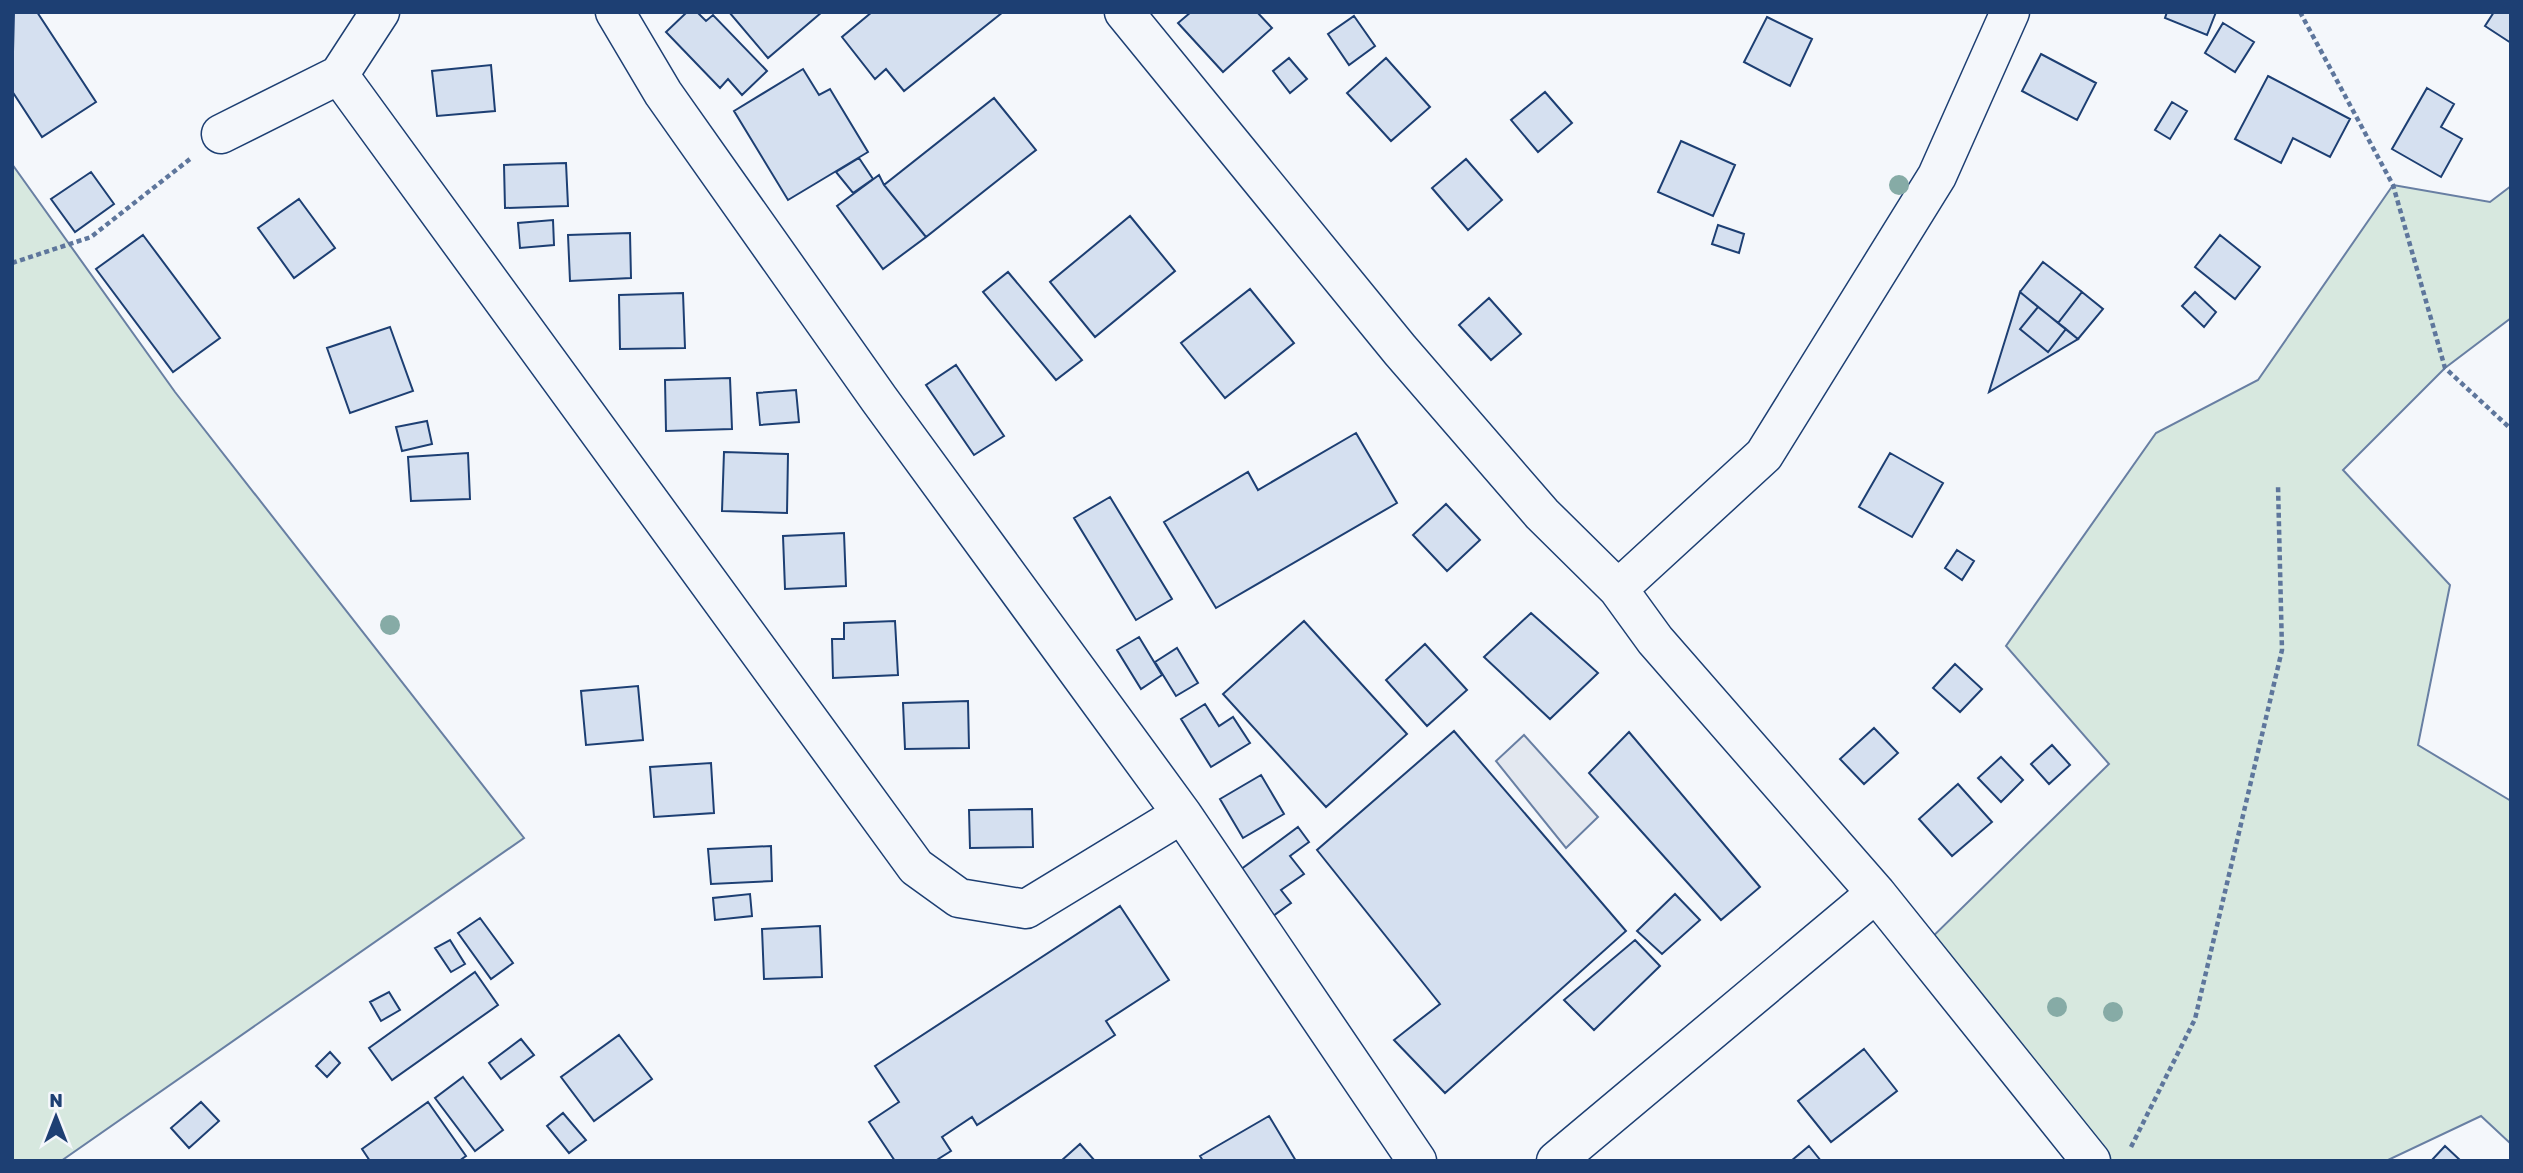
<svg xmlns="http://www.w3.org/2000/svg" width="2523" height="1173" font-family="Rubik,sans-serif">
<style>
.green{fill:#d7e8df;stroke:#687fa3;stroke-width:2}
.parking{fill:#e3e8f0;stroke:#687fa3;stroke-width:2}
.building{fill:#d5e0f0;stroke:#1d3f73;stroke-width:2}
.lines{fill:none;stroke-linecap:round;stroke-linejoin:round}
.minor-casing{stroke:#1d3f73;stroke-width:41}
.path{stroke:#5e769c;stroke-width:4.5;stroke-dasharray:5 3.5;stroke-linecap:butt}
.minor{stroke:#f4f7fb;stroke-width:38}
.tree{fill:#86aba6}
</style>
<rect width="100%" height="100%" fill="#f4f7fb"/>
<path class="green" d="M12 164 175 392 524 838 61 1161H12Z
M2393 185 2490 202 2511 186V318L2445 368 2343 470 2450 585 2418 745 2511 801V1144L2481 1116 2386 1161H2091L1921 948 2109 764 2006 646 2156 433 2258 380Z"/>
<path class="parking" d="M1524 735 1598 817 1566 848 1496 761Z"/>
<path class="building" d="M14 12H37L96 102 42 137 12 91Z
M687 12H697L706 21 713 15 767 71 742 95 728 79 720 88 666 32Z
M729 12H822L768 58Z
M872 12H1003L904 91 886 69 875 79 842 37Z
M1191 12H1257L1272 28 1223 72 1178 23Z
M2167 12H2216L2207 35 2165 18Z
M2494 12H2511V43L2485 26Z
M1354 16 1375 46 1349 65 1328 34Z
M1767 17 1812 39 1790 86 1744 62Z
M2223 23 2254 42 2235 72 2205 53Z
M2041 54 2096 83 2077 120 2022 91Z
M1289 58 1307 79 1290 93 1273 71Z
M1386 58 1430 107 1391 141 1347 93Z
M491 65 495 111 437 116 432 71Z
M803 69 819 95 830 89 868 152 788 200 734 111Z
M2268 76 2350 119 2330 157 2293 138 2281 163 2235 139Z
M2427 88 2454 104 2441 127 2462 139 2441 177 2392 149Z
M1545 92 1572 123 1538 152 1511 120Z
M994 98 1036 150 926 237 884 185Z
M2172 102 2187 111 2170 139 2155 130Z
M1681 141 1735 165 1713 216 1658 192Z
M859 158 873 179 853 193 836 172Z
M1466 159 1502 200 1468 230 1432 188Z
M566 163 568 206 505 208 504 165Z
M91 172 114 204 75 232 51 199Z
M879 175 884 185 926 237 883 269 837 206Z
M299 199 335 248 294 278 258 228Z
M1130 216 1175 271 1095 337 1050 282Z
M553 220 554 245 520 248 518 223Z
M1718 225 1744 234 1739 253 1712 244Z
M630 233 631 278 570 281 568 235Z
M143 235 220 338 173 372 96 269Z
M2220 235 2260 267 2235 299 2195 267Z
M2043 262 2082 292 2058 323 2020 292Z
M1008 272 1082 360 1056 380 983 292Z
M1250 289 1294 343 1225 398 1181 343Z
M2020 292 2038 307 2020 329 2048 352 2066 329 2078 339 1989 392Z
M2082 292 2103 309 2078 339 2058 323Z
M2195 292 2216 312 2204 327 2182 306Z
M683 293 685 348 620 349 619 295Z
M1489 298 1521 334 1491 360 1459 325Z
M2038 307 2066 329 2048 352 2020 329Z
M390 327 413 391 350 413 327 348Z
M956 365 1004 436 974 455 926 385Z
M730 378 732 429 666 431 665 380Z
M796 390 799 422 760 425 757 393Z
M427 421 432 444 402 451 396 427Z
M1356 433 1397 503 1216 608 1164 522 1248 472 1258 490Z
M724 452 788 454 787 513 722 511Z
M468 453 470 499 411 501 408 457Z
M1890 453 1943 483 1912 537 1859 507Z
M1110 497 1172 599 1136 620 1074 518Z
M1446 504 1480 540 1447 571 1413 535Z
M844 533 846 586 785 589 783 536Z
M1957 550 1974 561 1962 580 1945 568Z
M1531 613 1598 673 1550 719 1484 657Z
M895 621 898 675 833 678 832 639H844V623Z
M1304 621 1407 734 1326 807 1223 694Z
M1139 637 1162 675 1141 689 1117 650Z
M1425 644 1467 690 1427 726 1386 680Z
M1177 648 1198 683 1176 696 1155 662Z
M1955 664 1982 689 1960 712 1933 688Z
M638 686 643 740 586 745 581 691Z
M968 701 969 748 905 749 903 703Z
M1205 704 1219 726 1233 717 1250 743 1211 767 1181 719Z
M1874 728 1898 753 1864 784 1840 759Z
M1454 731 1626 931 1445 1093 1394 1040 1440 1004 1317 850Z
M1629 732 1760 887 1721 920 1589 773Z
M2052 745 2070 765 2049 784 2031 764Z
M2001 757 2023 780 2001 802 1978 778Z
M711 763 714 813 654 817 650 767Z
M1261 775 1284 814 1243 838 1220 799Z
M1958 784 1992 822 1952 856 1919 819Z
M1032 809 1033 847 970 848 969 810Z
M1298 827 1309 842 1290 856 1304 874 1281 890 1291 903 1269 919 1240 870Z
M771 846 772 881 711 884 708 849Z
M750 894 752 916 715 920 713 898Z
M1675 894 1700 920 1662 954 1637 931Z
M1120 906 1169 980 1106 1021 1115 1035 977 1125 972 1117 942 1137 951 1151 935 1161H895L869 1122 899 1102 875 1066Z
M480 918 513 963 491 979 458 933Z
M820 926 822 977 764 979 762 929Z
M450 940 465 964 451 972 435 948Z
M1635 940 1660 966 1594 1030 1564 1000Z
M475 972 498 1005 392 1080 369 1048Z
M389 992 400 1010 381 1021 370 1002Z
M619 1035 652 1079 594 1121 561 1077Z
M521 1039 534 1055 501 1079 489 1063Z
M1864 1049 1897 1091 1831 1142 1798 1101Z
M330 1052 340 1063 327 1077 316 1066Z
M463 1077 503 1130 475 1151 435 1098Z
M201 1102 219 1121 189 1148 171 1128Z
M428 1102 466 1156 459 1161H370L362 1149Z
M563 1113 586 1140 569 1153 547 1126Z
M1269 1116 1296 1161H1203L1200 1156Z
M1080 1144 1095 1161H1061Z
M1809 1146 1821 1161H1791Z
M2445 1146 2461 1161H2431Z"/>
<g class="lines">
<defs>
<path id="minor" d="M615 12 663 93 879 399 1182 814 1417 1161
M1124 12 1400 350 1542 514 1618 589 1655 640 1876 893 2091 1161
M339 75 916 867 959 898 1026 909 1182 814
M221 134 339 75 380 12
M1618 589 1764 455 1937 176 2010 12
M1556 1161 1876 893"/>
</defs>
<use href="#minor" class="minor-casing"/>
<path class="path" d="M2300 12 2393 185 2445 368 2511 429
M12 263 91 237 190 159
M2131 1147 2195 1019 2282 650 2278 485"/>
<use href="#minor" class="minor"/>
</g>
<g class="tree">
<circle cx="1899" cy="185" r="10"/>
<circle cx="390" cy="625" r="10"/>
<circle cx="2057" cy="1007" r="10"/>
<circle cx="2113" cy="1012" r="10"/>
</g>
<rect width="2523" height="1173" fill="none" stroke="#1d3f73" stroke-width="28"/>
<g transform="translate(56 1117)" stroke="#f4f7fb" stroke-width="5" paint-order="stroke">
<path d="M0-5L12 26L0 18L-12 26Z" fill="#1d3f73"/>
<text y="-10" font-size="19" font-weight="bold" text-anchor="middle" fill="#1d3f73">N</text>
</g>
</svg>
